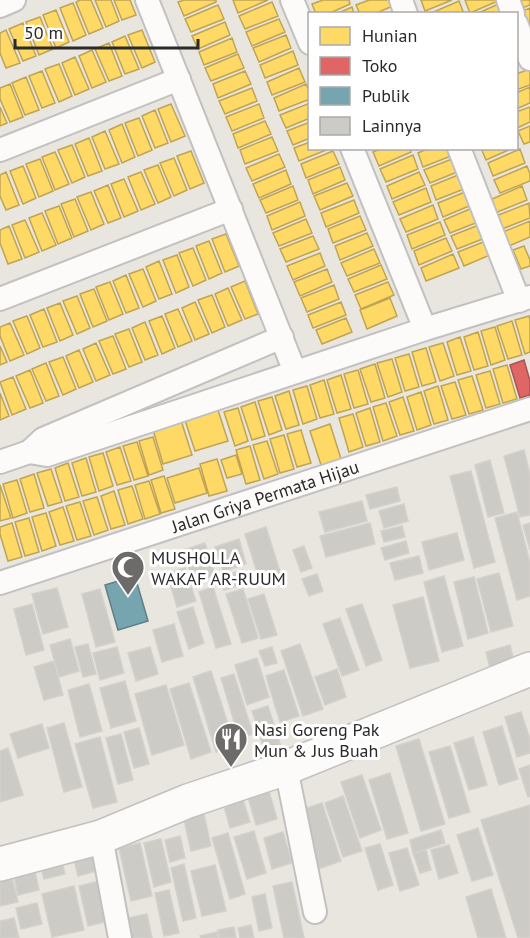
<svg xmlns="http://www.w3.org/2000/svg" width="530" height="938" font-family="'PT Sans',sans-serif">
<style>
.homes{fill:#ffd966;stroke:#bfa454;stroke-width:1.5}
.shops{fill:#e06666;stroke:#a95454;stroke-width:1.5}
.public{fill:#76a5af;stroke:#5f8087;stroke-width:1.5}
.building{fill:#cdcbc6;stroke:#d4d0cb;stroke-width:1.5}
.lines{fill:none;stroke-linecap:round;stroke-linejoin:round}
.street-casing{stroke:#c2c1c1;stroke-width:26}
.secondary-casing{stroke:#c2c1c1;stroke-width:36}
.street{stroke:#fcfbfa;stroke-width:22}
.secondary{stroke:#fcfbfa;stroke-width:33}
.labels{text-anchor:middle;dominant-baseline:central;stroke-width:6;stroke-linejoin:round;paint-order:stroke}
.street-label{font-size:18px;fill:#2a2a2a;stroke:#fff}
.poi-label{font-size:18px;fill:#2a2a2a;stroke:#fff;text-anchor:start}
</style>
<rect width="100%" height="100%" fill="#e9e5df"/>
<path class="homes" d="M80 0H91L103 28 89 34 76 2Z
M95 0H111L119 21 106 27Z
M114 0H130L136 15 122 20Z
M184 0H216V2L184 16 178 2Z
M233 0H268L238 13Z
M323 0H349L350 4 328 14H316L312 4Z
M369 0H393L395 5 374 14H360L356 5Z
M421 0H452L425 11Z
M465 0H500L470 13Z
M519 0H530V5L522 8Z
M459 1 464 14H429Z
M272 2 278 16 245 29 239 16Z
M503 2 508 14H476Z
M73 3 86 35 73 41 60 8Z
M218 5 224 19 191 32 185 19Z
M352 7 354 14H336Z
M530 8V24L529 25 523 11Z
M56 10 69 42 56 48 43 15Z
M40 17 53 49 39 55 26 22Z
M279 19 285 32 252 46 246 32Z
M225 22 230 35 198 49 192 36Z
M23 23 36 56 23 61 9 29Z
M6 30 20 63 6 68 0 53V33Z
M142 30 155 62 142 68 128 35Z
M286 35 291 48 259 62 253 48Z
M125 36 139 69 125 74 112 42Z
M232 38 237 52 204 65 199 52Z
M109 43 122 76 109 81 95 49Z
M92 50 106 82 92 88 79 56Z
M293 51 298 65 265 78 260 65Z
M238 54 244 68 211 81 205 68Z
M75 57 89 89 75 95 62 63Z
M59 64 72 96 59 102 45 69Z
M299 68 305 82 272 95 267 82Z
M530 69V85L516 90V74Z
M42 71 55 103 42 108 29 76Z
M245 71 251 84 218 98 213 84Z
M26 77 39 110 25 115 12 83Z
M10 84 23 117 10 122 0 99V88Z
M306 84 310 93V99L279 111 274 98Z
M530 87V103L516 109V93Z
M252 88 257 101 225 114 219 101Z
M310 103V118L286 128 280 115Z
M171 104 185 136 171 142 158 109Z
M259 104 264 118 232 131 226 117Z
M0 107 7 123 0 126Z
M530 107V122L517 128 516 112Z
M155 110 168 143 155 148 142 116Z
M139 118 152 150 138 156 125 123Z
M265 121 271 134 238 148 233 134Z
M310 122V138L293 145 287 131Z
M122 124 135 157 122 163 109 130Z
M530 126V142L524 144 518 131Z
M105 131 119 164 105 169 92 137Z
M272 137 278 151 245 164 240 150Z
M89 138 102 171 88 176 75 144Z
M310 142V148H331L299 161 294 148Z
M72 145 85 177 72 183 58 150Z
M383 148H410L411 152 379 166 373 152Z
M429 148H454L456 154 423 167 418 153Z
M481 148H513L486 160Z
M520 149 525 163 493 176 488 163Z
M191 151 204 183 190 189 177 156Z
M333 151 339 164 306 178 301 164Z
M55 152 69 184 55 190 42 157Z
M279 154 285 167 252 181 246 168Z
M413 155 418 169 386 182 380 169Z
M457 157 462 170 430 183 424 170Z
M174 158 187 190 174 196 160 163Z
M40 159 53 191 39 197 26 164Z
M158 165 171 197 158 203 144 170Z
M23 166 36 198 23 204 10 171Z
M527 166 530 174V181L500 193 494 180Z
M340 167 345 180 313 194 308 180Z
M286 170 291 184 259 198 253 184Z
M6 172 19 205 6 210 0 196V175Z
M141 172 155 204 141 210 128 177Z
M419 172 425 185 392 199 387 186Z
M463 173 469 187 436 200 431 186Z
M124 179 138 211 124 217 111 184Z
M347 183 353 196 320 210 314 196Z
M108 185 121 218 108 223 94 191Z
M293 186 298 200 266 213 260 200Z
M522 186 527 200 495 213 490 200Z
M426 188 431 202 399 215 393 202Z
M470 190 476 203 443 217 438 203Z
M91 192 104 224 91 230 77 197Z
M75 199 88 231 74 237 61 204Z
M354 200 359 213 326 227 321 213Z
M300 202 305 216 272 230 267 216Z
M529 203 530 218 502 229 496 216Z
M433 205 438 219 406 232 400 219Z
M59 206 72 238 58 244 45 211Z
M477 206 483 220 450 233 444 220Z
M42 213 56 245 42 251 29 218Z
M360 216 366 230 333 243 328 229Z
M306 219 312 233 279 246 273 233Z
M25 220 39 252 25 258 12 225Z
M530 221V237L509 246 503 232Z
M440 222 445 235 412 249 407 235Z
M484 223 490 236 457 249 451 236Z
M9 226 22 259 8 264 0 243V230Z
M367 233 373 246 340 260 335 246Z
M226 234 239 266 225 272 212 239Z
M313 236 319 249 286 262 280 249Z
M446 238 452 251 419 265 414 251Z
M491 239 497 252 464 266 458 252Z
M209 241 222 273 209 279 196 246Z
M524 246 530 260V266L521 269 513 250Z
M193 248 206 280 193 286 179 253Z
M374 249 380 263 347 276 341 263Z
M320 253 325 266 293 280 287 266Z
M453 254 459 268 426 281 421 268Z
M177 255 189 287 176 293 163 260Z
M159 261 172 294 159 299 146 267Z
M381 265 387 279 354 292 348 279Z
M143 269 156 301 143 307 129 274Z
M327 269 332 282 300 296 294 282Z
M126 275 139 308 126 313 113 281Z
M245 281 258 314 245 319 231 287Z
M110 282 123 314 109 320 96 287Z
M388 282 394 295 361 309 355 295Z
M334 285 339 299 307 312 301 298Z
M228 288 242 320 228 326 215 294Z
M94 289 107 321 93 327 80 294Z
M212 295 225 327 212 333 198 300Z
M77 296 90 328 77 334 63 301Z
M390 298 397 316 367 329 360 310Z
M195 302 209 334 195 340 182 308Z
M341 302 346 315 313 328 308 315Z
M60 303 73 335 60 341 47 308Z
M44 309 57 342 43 347 30 315Z
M178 309 192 341 178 347 165 314Z
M27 316 40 348 27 354 13 321Z
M162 316 175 348 162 354 149 321Z
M529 316 530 320V352L525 354 515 320Z
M346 318 352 332 322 344 316 330Z
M512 321 522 355 508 359 497 326Z
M145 322 158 355 145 360 132 328Z
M10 323 24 355 10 361 0 336V327Z
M495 327 505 360 491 365 481 331Z
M129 329 142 362 129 367 115 334Z
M478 332 488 366 474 370 464 337Z
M113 336 126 369 113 374 99 341Z
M460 337 471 371 457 375 447 342Z
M96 343 110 375 96 381 83 349Z
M443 343 454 376 440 381 429 347Z
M0 346 7 362 0 365Z
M426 348 436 382 422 386 412 352Z
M79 350 93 382 79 388 66 356Z
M409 354 419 387 405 391 395 358Z
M63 357 76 389 63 395 49 362Z
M392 359 402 392 388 397 377 363Z
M46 363 59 396 46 401 32 369Z
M375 364 385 398 371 402 360 369Z
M507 365 517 399 503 403 493 369Z
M30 370 43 403 30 408 16 376Z
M358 370 368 404 354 408 344 374Z
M490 371 500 404 486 408 476 375Z
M341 375 351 409 337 413 327 380Z
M472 376 483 410 469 414 458 380Z
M13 377 26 409 12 415 0 382Z
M324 380 334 414 320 418 310 385Z
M455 382 466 415 452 419 441 386Z
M307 386 317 419 303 424 293 390Z
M438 386 448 420 434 424 424 391Z
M289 391 299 425 286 429 275 396Z
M421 392 431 425 417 430 407 397Z
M0 393 9 416 0 420Z
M272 397 282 430 269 435 258 401Z
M403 397 414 431 400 435 389 402Z
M255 402 265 436 252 440 241 407Z
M386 403 397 436 383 441 373 407Z
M216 404 228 441 195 451 183 414Z
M238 408 248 441 235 446 224 412Z
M370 408 380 442 366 446 356 413Z
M353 414 363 447 349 452 339 418Z
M180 417 192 455 163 464 152 426Z
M330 424 342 462 322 468 310 431Z
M301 430 311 463 297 467 287 434Z
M284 435 294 469 280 473 270 439Z
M153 437 163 470 149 475 139 441Z
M267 441 278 474 264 479 253 445Z
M137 442 148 476 134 480 123 446Z
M250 446 260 480 246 484 236 450Z
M120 447 131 481 117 485 106 452Z
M103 453 113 486 99 491 89 457Z
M236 455 242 474 227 478 221 460Z
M86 458 96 492 82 496 72 463Z
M217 459 227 491 209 496 200 464Z
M68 463 79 497 65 501 55 468Z
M199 468 207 493 175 503 167 478Z
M51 469 62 502 48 506 37 473Z
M34 474 44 508 30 512 20 479Z
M164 476 175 509 161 513 151 480Z
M17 480 27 513 13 518 3 484Z
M149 481 160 514 145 519 135 485Z
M0 485 11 518 0 521Z
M132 486 143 519 128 524 118 490Z
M114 491 125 525 111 529 101 496Z
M97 497 108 530 94 535 83 501Z
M80 502 91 536 77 540 66 506Z
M63 507 74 541 60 545 49 512Z
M46 513 56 546 42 551 32 517Z
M29 518 39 552 25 556 15 522Z
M12 523 22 557 8 561 0 534V527Z"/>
<path class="shops" d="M524 360 530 381V395L520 398 510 365Z"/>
<path class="public" d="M135 576 148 621 118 630 105 585Z"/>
<path class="building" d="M524 450 530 474V515L520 517 504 456Z
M490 460 504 513 488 517 475 465Z
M471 471 495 562 474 568 450 476Z
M397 487 400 501 370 509 366 495Z
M362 501 367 521 325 532 319 512Z
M404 504 408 521 384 528 379 511Z
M517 512 530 563V596L517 600 495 518Z
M370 523 375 544 326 557 320 536Z
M530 523V550L523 525Z
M402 526 405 537 384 542 381 531Z
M266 527 281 575 260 582 245 534Z
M457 533 464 560 429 570 422 542Z
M239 539 246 564 223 571 215 547Z
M406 541 409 553 385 560 381 548Z
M205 543 215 575 193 582 184 550Z
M304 546 312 568 301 572 293 550Z
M419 556 423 573 395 580 390 563Z
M185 568 196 601 177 607 167 573Z
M243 570 247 583 224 590 220 577Z
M499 573 513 626 491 632 477 579Z
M317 574 323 591 309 596 302 579Z
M444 576 463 646 442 652 424 582Z
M474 577 488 633 468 639 454 582Z
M213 587 231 644 216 648 199 592Z
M57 588 68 627 43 634 32 594Z
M100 589 115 642 96 647 82 594Z
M243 589 258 638 242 643 226 594Z
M264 594 277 635 261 639 248 599Z
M423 597 439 661 410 668 393 605Z
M32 604 44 650 26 655 14 609Z
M362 604 382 660 366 666 346 609Z
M193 607 204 643 189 649 177 612Z
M340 618 359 670 342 676 323 624Z
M174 624 183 656 162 662 153 630Z
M70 639 79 671 59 677 50 645Z
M88 644 96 674 83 677 75 647Z
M300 644 323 709 303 716 281 651Z
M510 645 514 661 490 668 486 652Z
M117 647 124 673 100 680 93 653Z
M150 647 158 674 136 681 128 653Z
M272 647 277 663 265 666 259 651Z
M257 658 269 697 247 705 235 665Z
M54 661 63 695 44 700 34 667Z
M337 669 346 697 325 705 315 677Z
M284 670 299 716 280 722 266 676Z
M211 671 235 746 216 752 193 677Z
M234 674 253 734 239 738 221 678Z
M125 681 136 721 111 728 100 688Z
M189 683 211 752 191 759 170 689Z
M89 684 102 731 80 737 68 690Z
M166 685 184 745 152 755 135 694Z
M268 706 281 747 265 752 252 711Z
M521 712 530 739V753L517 757 505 717Z
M64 723 82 787 64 792 47 728Z
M42 724 49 748 18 758 10 734Z
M502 726 518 779 499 785 483 732Z
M139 728 149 764 134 768 124 732Z
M121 734 133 780 118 784 106 738Z
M100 737 117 802 93 808 75 744Z
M473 737 487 785 469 790 454 743Z
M419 739 445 824 421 831 396 746Z
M450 746 470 812 449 818 429 752Z
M8 748 23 795 0 802V751Z
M530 765V796L528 797 519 769Z
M390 773 408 833 387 839 369 780Z
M362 775 381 830 360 838 341 782Z
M269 791 277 819 256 825 248 797Z
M343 796 362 851 343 857 325 803Z
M243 800 250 822 230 828 224 806Z
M322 803 341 861 318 869 298 811Z
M530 805V938H518L481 820Z
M203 810 211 846 191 851 183 815Z
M478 828 493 875 472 881 457 835Z
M441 830 445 843 413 853 410 840Z
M254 831 266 873 247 879 234 837Z
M283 832 292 863 272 869 264 838Z
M228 833 245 894 230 899 212 838Z
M180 836 185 858 170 862 165 840Z
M161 839 171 882 154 887 144 843Z
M140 843 152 896 131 901 119 848Z
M380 844 393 885 378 890 365 848Z
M97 845 103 869 78 876 72 851Z
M449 845 458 873 439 879 431 850Z
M407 848 419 885 400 891 389 853Z
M426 850 431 870 420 873 413 853Z
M59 851 65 874 44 879 38 856Z
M33 862 39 890 18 895 12 867Z
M184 864 196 918 183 921 171 868Z
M215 865 226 911 202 916 191 871Z
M11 874 18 902 0 906V876Z
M104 880 113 920 88 926 79 886Z
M292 882 304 938H284L273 886Z
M74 886 84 930 52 937 42 894Z
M491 889 506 938H478L466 897Z
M169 890 179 933 164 936 155 893Z
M265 894 272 928 259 931 252 897Z
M37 903 42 924 21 929 16 908Z
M147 914 152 938H127L123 919Z
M14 918 19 938H0V921Z
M251 925 254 938H240L238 928Z
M234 927 236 938H220L218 930Z
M217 932 218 938H201L200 936Z"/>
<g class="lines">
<defs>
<g id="street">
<path d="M147 0 295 372"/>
<path d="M292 0 310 43"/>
<path d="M401 0 406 14"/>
<path d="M508 0 513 14"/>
<path d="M0 6 14 0"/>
<path d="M516 23 530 59"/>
<path d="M352 148 425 329"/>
<path d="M459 148 519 301"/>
<path d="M0 150 179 79"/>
<path d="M0 299 231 209"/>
<path d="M29 452 43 439 282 337"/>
<path d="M0 462 29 452 47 455 425 329 530 297"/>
<path id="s1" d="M0 583 530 409"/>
<path d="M286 768 315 912"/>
<path d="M101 837 120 938"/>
</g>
<path id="secondary" d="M0 864 101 837 188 801 286 768 530 669"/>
</defs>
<use href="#street" class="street-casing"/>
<use href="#secondary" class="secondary-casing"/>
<use href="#street" class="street"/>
<use href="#secondary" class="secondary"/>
</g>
<defs>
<symbol id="mosque-pin" viewBox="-11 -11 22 30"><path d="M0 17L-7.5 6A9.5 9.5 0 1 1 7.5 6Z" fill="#6d6b69" stroke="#fff"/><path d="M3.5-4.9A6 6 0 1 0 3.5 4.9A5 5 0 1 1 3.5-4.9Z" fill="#fff"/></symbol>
<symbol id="restaurant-pin" viewBox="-11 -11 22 30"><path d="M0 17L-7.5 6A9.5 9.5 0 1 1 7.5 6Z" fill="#6d6b69" stroke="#fff"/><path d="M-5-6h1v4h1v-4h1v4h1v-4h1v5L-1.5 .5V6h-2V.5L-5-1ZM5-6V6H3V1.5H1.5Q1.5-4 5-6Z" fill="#fff"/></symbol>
</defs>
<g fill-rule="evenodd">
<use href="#mosque-pin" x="109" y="548" width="38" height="52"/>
<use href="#restaurant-pin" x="212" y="720" width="38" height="52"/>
</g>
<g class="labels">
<g class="street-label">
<text stroke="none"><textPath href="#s1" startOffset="279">Jalan Griya Permata Hijau</textPath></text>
</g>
<g class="poi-label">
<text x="151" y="557">MUSHOLLA<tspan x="151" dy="21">WAKAF AR-RUUM</tspan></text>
<text x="254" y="729">Nasi Goreng Pak<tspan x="254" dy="21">Mun &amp; Jus Buah</tspan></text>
</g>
</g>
<rect x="308" y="12" width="210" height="138" fill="#ffffff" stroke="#aaaaaa" stroke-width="1.5"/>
<rect x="320" y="27" width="30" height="18" fill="#ffd966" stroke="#aaaaaa" stroke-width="1.5"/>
<text x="362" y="42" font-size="18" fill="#2a2a2a">Hunian</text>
<rect x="320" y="57" width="30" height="18" fill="#e06666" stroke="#aaaaaa" stroke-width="1.5"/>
<text x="362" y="72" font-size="18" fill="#2a2a2a">Toko</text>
<rect x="320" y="87" width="30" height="18" fill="#76a5af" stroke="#aaaaaa" stroke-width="1.5"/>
<text x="362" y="102" font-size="18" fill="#2a2a2a">Publik</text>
<rect x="320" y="117" width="30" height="18" fill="#cdcbc6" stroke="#aaaaaa" stroke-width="1.5"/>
<text x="362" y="132" font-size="18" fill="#2a2a2a">Lainnya</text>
<path d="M15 39v9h183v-9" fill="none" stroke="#2a2a2a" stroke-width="3"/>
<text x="24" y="39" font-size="18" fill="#2a2a2a" stroke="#ffffff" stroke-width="4.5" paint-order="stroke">50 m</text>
</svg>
